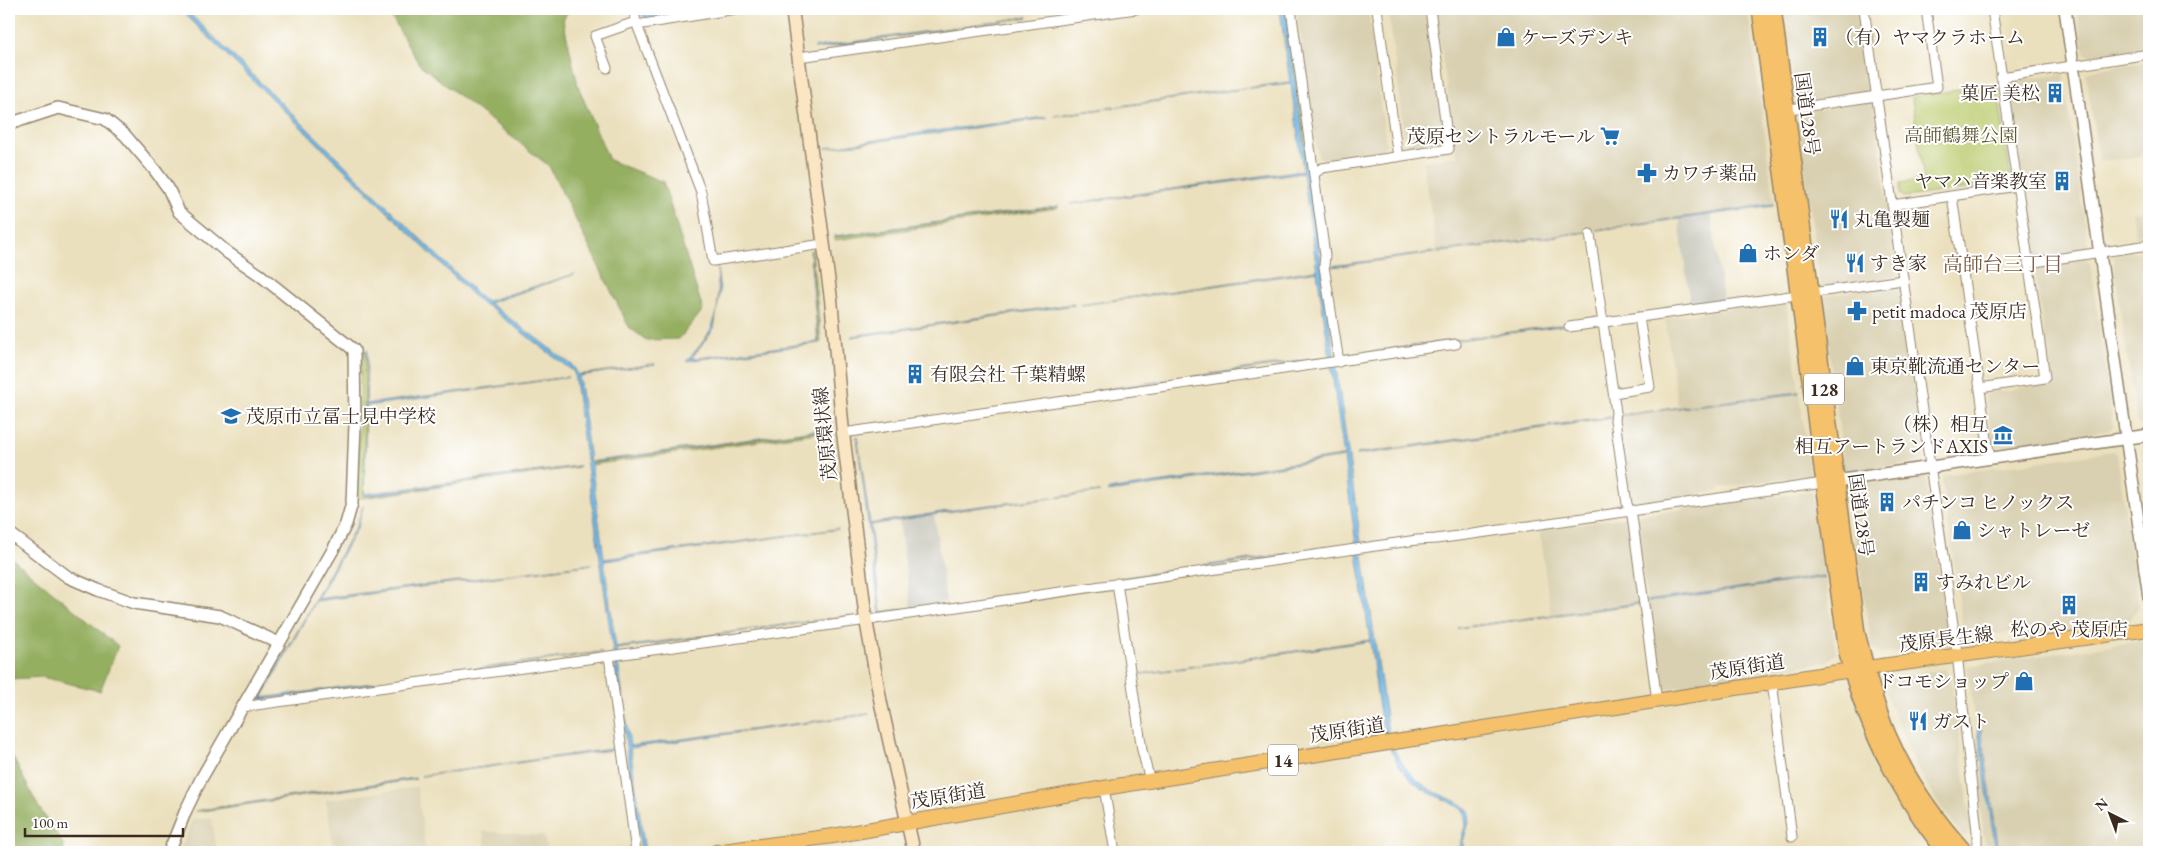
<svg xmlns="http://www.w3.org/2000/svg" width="2158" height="861" font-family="'EB Garamond','Noto Serif JP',serif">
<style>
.built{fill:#d9d0b1}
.industrial{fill:#c6c5b8}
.green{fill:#bbcb6e;stroke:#7b7a46}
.forest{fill:#94af61;stroke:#686c40}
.water{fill:#70bae9;stroke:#567284}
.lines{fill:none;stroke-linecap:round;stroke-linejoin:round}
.minor-casing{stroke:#93856e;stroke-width:11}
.tertiary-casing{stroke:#93856e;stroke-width:14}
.secondary-casing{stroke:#93856e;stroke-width:15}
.primary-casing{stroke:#93856e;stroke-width:16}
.trunk-casing{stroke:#93856e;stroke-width:18}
.minor{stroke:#fff;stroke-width:9}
.tertiary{stroke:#fff;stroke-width:11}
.secondary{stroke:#fbe6c4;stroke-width:12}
.primary{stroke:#f5c16b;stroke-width:14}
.trunk{stroke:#f5c16b;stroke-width:15}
.labels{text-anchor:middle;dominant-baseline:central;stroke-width:4;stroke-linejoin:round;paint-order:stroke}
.shield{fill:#fff;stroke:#766a62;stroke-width:1}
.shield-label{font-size:18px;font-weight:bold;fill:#3b2a1e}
.poi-label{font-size:19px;fill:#3b2a1e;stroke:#fff;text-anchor:start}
.street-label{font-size:19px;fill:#3b2a1e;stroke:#fff}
.park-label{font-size:19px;fill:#615a36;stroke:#fff}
.neighbourhood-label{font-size:20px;fill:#785a43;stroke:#fff}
</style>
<rect width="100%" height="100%" fill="#fff"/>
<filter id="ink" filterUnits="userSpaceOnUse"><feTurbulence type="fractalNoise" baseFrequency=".02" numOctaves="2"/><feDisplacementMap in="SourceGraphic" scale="10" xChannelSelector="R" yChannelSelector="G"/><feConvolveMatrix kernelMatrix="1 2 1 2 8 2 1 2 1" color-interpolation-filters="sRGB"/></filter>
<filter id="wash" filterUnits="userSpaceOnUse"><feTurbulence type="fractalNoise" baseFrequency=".0096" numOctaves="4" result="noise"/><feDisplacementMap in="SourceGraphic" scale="20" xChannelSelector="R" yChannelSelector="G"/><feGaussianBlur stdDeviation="1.12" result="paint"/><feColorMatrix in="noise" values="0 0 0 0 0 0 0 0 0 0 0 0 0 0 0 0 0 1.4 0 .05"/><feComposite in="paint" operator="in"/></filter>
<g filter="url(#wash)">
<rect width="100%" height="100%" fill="#ebe0bd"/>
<path class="built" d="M1296 9H1368L1386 145 1381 152 1324 160 1318 156Z
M1388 9H1425L1443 134 1436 144 1414 147 1406 142Z
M1435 9H1748L1774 204 1437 251 1423 161 1457 156Z
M1783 9H1859L1869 91 1865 94 1796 104Z
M1872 9H1920V10L1873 16Z
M2077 9H2149V48L2089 56 2084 53Z
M2147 62 2149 77V155L2099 162 2086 74 2092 70Z
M2063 74 2088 246 2084 250 2036 257 2032 253 2008 82Z
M1869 101 1874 106 1897 274 1894 277 1821 288 1797 113Z
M2149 210V241L2137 243 2132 212Z
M2149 250V425L2140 426 2137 423 2113 259 2115 255Z
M2086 259 2090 263 2113 426 2109 431 1996 447 1993 445 1986 396 1990 393 2051 383 2035 270 2038 266Z
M1896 285 1899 287 1925 461 1845 473 1822 296Z
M1786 301 1799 392 1678 408 1665 318Z
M1799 393 1810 475 1719 488V491L1631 503 1620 415Z
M2144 446H2149V513L2141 450Z
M2113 451 2117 454 2139 607 2129 621 2027 637 2009 632 1969 638 1964 635 1942 479 1944 475Z
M1925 474 1950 645 1881 654 1872 648 1847 485Z
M1812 491 1824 576 1647 601 1635 516Z
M1628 517 1640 603 1551 615 1539 530Z
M1825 577 1836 652 1827 662 1660 690 1647 602Z
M2149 640V852H1986L1977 786 1980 777 1981 762 1967 666Z
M1945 669 1951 678 1972 830 1966 836 1962 835 1938 803 1913 760 1885 692 1892 678Z
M417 787 426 852H334L326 800Z
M212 818 217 852H179L193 820Z
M483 831 544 836 547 852H487Z"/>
<path class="industrial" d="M1711 215 1723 300 1690 304 1679 219Z
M934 514 946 602 911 608 899 520Z"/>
<path class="green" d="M1285 9H1287L1310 172H1307Z
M1995 85 1997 86 2011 179 2008 183 1904 197 1900 194V183L1924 180 1912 98 1915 96Z
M1059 206 1057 208 835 240V237Z
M810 250H812L821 342 819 343Z
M365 350 364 496 579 466V467L362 498 358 496 361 356Z
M830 429V431L591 465V463Z
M416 779 203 811H195L201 810Z"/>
<path class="forest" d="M387 9H569L563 20 578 86 609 160 663 182 703 310 679 339 646 340 629 327 549 166 419 64Z
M9 556 118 646 100 691 42 677 9 679Z
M9 750 38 806 64 846 63 852H9Z"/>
<path class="water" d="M180 9H185L483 300 488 301 575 274 489 303 572 365 579 375 655 364 579 376 590 462 830 428 591 463 604 559 838 529 604 561 616 648 850 616 616 649 630 746 869 714 630 748 645 852H641L574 372 485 304 483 305Z
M640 9H710L648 19 643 16Z
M1280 9H1285L1388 733C1396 758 1410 780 1435 792 1447 798 1460 802 1469 811 1472 825 1461 837 1463 850L1468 852H1462L1459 848 1466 822 1463 810C1449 799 1430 796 1416 784 1377 752 1378 689 1370 641L1135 675 1370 640 1356 546 1121 578 1356 544 1344 457 1108 492V490L1344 456 1330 358 1094 391 1330 357 1317 271 1081 305 1317 270 1303 172 1070 204 1303 170 1291 84 1230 90 1053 116 1290 82Z
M1028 17 815 49V47L825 46Z
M1046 117 1047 118 826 148 920 133Z
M1774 204 1773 206 1596 230Z
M1059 206 835 237V236Z
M1585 232 1332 267V266Z
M810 252 819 343 686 361C717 330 721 313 717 268L720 291 714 328 691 359 818 342Z
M1074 304V305L851 337 852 336Z
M1596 317 1559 326 1343 356 1560 325Z
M367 349 366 404 568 377 366 406 364 494 579 466 364 496Z
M1799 392V393L1622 415Z
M1611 417V418L1357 455V454Z
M857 436 870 524 966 508 1100 492 966 509 870 525 881 612 904 609 880 614Z
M363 506 358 526 317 599 592 564 315 601 262 698 602 652 261 700 260 698 357 525Z
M1824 576 1825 577 1647 602V601Z
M1640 603V604L1458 628Z
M1978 729H1981L1999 852H1996Z
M618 748 619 749 421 776Z
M415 778 416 779 201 810Z"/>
</g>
<g filter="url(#ink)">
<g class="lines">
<defs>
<path id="minor" d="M633 9 637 25 701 192 713 261 823 244
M1291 9 1325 255 1324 266 1339 362
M1377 9 1398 157
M1864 9 1956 645 1977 831V846L1974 852
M637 25 736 9
M799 57 1136 9
M607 68 595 36 635 22
M2001 77 2149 54
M1783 110 1937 87 1926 9
M1315 173 1322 168 1449 149 1430 9
M1952 196 1990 459
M1892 205 2017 186
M1590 234 1616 412 1615 420 1627 504 1632 516 1657 701
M2028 263 2149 245
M1569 327 1903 280
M1980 388 2045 378 1992 9
M1614 393 1650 387 1639 317
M843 433 1456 344
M1117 583 1142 750 1150 781
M609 656 636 852
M1772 682 1792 837
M242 707 875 619 1417 540 1436 539 1480 533 1823 483
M1104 788 1115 852"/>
<path id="tertiary" d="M2065 9 2149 597
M9 124 58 108 105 119 125 135 154 169 168 188 179 212 228 253 260 275 354 350 355 424 352 503 346 524 334 548 201 779 186 810 169 852
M1829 482 2149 435
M9 533 68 577 98 590 134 603 220 616 279 643"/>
<path id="secondary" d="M792 9 831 299 843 433 866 620 881 704 914 852"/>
<path id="primary" d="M716 852 833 836 1104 788 1838 672 2149 629"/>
<path id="trunk" d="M1760 9 1847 653C1865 726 1899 793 1945 852
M1773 9 1857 633C1866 667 1874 702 1888 735 1906 777 1934 818 1965 852"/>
</defs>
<use href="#minor" class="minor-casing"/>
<use href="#tertiary" class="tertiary-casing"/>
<use href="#secondary" class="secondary-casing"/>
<use href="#primary" class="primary-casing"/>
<use href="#trunk" class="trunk-casing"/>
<use href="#minor" class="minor"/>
<use href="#tertiary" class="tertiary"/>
<use href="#secondary" class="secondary"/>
<use href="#primary" class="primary"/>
<use href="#trunk" class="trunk"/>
</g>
</g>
<defs>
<symbol id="shop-bare" viewBox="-9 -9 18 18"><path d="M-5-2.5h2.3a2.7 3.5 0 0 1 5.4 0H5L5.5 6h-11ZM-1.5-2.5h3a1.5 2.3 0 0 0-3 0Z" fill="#1f6fb2" stroke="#fff" stroke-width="2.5" paint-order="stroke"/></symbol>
<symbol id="building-bare" viewBox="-9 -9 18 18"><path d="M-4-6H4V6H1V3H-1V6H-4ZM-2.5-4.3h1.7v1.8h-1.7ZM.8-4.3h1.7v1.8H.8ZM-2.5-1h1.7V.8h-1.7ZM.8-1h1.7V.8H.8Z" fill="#1f6fb2" stroke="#fff" stroke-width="2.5" paint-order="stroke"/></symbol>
<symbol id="supermarket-bare" viewBox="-9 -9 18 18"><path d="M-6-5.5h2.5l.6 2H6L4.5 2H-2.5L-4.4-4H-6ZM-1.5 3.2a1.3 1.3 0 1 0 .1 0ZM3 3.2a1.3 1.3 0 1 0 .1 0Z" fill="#1f6fb2" stroke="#fff" stroke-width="2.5" paint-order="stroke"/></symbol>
<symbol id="pharmacy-bare" viewBox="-9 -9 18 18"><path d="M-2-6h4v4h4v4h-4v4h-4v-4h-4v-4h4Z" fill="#1f6fb2" stroke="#fff" stroke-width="2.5" paint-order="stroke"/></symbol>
<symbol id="restaurant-bare" viewBox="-9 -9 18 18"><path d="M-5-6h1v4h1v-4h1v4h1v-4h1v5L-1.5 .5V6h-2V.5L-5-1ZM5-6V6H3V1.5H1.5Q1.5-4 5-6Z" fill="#1f6fb2" stroke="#fff" stroke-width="2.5" paint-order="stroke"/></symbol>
<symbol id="school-bare" viewBox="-9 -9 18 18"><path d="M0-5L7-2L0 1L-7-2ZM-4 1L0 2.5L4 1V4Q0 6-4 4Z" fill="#1f6fb2" stroke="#fff" stroke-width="2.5" paint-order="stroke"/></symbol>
<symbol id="museum-bare" viewBox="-9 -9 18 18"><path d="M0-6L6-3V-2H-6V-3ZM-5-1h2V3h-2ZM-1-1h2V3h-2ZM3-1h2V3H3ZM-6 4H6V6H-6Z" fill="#1f6fb2" stroke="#fff" stroke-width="2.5" paint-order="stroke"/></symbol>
</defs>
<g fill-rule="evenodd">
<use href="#shop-bare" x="1492" y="23" width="28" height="28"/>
<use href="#building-bare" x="1806" y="23" width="28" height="28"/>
<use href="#building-bare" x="2041" y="79" width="28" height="28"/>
<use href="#supermarket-bare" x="1596" y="122" width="28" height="28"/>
<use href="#pharmacy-bare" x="1633" y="159" width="28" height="28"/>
<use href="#building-bare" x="2048" y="167" width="28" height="28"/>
<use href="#restaurant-bare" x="1825" y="205" width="28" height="28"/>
<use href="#shop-bare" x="1734" y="239" width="28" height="28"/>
<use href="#restaurant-bare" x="1841" y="249" width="28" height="28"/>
<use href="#pharmacy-bare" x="1843" y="297" width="28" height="28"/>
<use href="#shop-bare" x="1841" y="352" width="28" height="28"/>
<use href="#building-bare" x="901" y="360" width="28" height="28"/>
<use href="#school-bare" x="217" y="402" width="28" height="28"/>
<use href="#museum-bare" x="1989" y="421" width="28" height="28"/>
<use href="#building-bare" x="1873" y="488" width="28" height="28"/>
<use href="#shop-bare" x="1948" y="516" width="28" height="28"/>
<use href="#building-bare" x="1907" y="568" width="28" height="28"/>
<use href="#building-bare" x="2055" y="591" width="28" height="28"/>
<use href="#shop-bare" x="2010" y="667" width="28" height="28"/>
<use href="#restaurant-bare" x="1904" y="707" width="28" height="28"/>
</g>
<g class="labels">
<g class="shield">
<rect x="1804" y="373.5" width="40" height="31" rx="4"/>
<rect x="1268" y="744.5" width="30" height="31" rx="4"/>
</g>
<g class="shield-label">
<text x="1824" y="389">128</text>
<text x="1283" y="760">14</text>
</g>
<g class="poi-label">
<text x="1521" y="37">ケーズデンキ</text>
<text x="1835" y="37">（有）ヤマクラホーム</text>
<text x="2040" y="93" text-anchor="end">菓匠 美松</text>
<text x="1595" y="136" text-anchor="end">茂原セントラルモール</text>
<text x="1662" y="173">カワチ薬品</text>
<text x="2047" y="181" text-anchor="end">ヤマハ音楽教室</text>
<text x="1854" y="219">丸亀製麺</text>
<text x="1763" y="253">ホンダ</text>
<text x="1870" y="263">すき家</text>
<text x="1872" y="311">petit madoca 茂原店</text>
<text x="1870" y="366">東京靴流通センター</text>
<text x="930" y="374">有限会社 千葉精螺</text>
<text x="246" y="416">茂原市立冨士見中学校</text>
<text x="1988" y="424" text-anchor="end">（株）相互<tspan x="1988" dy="22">相互アートランドAXIS</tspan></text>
<text x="1902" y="502">パチンコ ヒノックス</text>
<text x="1977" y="530">シャトレーゼ</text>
<text x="1936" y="582">すみれビル</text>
<text x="2069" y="629" text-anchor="middle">松のや 茂原店</text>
<text x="2009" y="681" text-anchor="end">ドコモショップ</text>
<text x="1933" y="721">ガスト</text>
</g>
<g class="street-label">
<text transform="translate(1807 114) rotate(82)">国道128号</text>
<text transform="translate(825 434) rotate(-96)">茂原環状線</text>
<text transform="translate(1861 515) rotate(82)">国道128号</text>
<text transform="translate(1946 639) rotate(-7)">茂原長生線</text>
<text transform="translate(1747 667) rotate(-9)">茂原街道</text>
<text transform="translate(1347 730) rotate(-9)">茂原街道</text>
<text transform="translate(948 796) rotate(-9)">茂原街道</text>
</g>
<g class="park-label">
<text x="1961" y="135">高師鶴舞公園</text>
</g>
<g class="neighbourhood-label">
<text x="2003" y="264">高師台三丁目</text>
</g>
</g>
<rect width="2158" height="861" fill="none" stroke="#fff" stroke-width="30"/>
<g transform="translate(2110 814) rotate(318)" stroke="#ffffff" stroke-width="4" paint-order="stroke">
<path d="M0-4L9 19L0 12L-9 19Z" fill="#3b2a1e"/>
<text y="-8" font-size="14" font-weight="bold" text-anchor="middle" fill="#3b2a1e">N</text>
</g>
<path d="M25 828v8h158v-8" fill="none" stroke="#3b2a1e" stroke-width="2.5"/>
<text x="32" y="828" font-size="15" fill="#3b2a1e" stroke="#ffffff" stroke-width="4" paint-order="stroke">100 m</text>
</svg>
